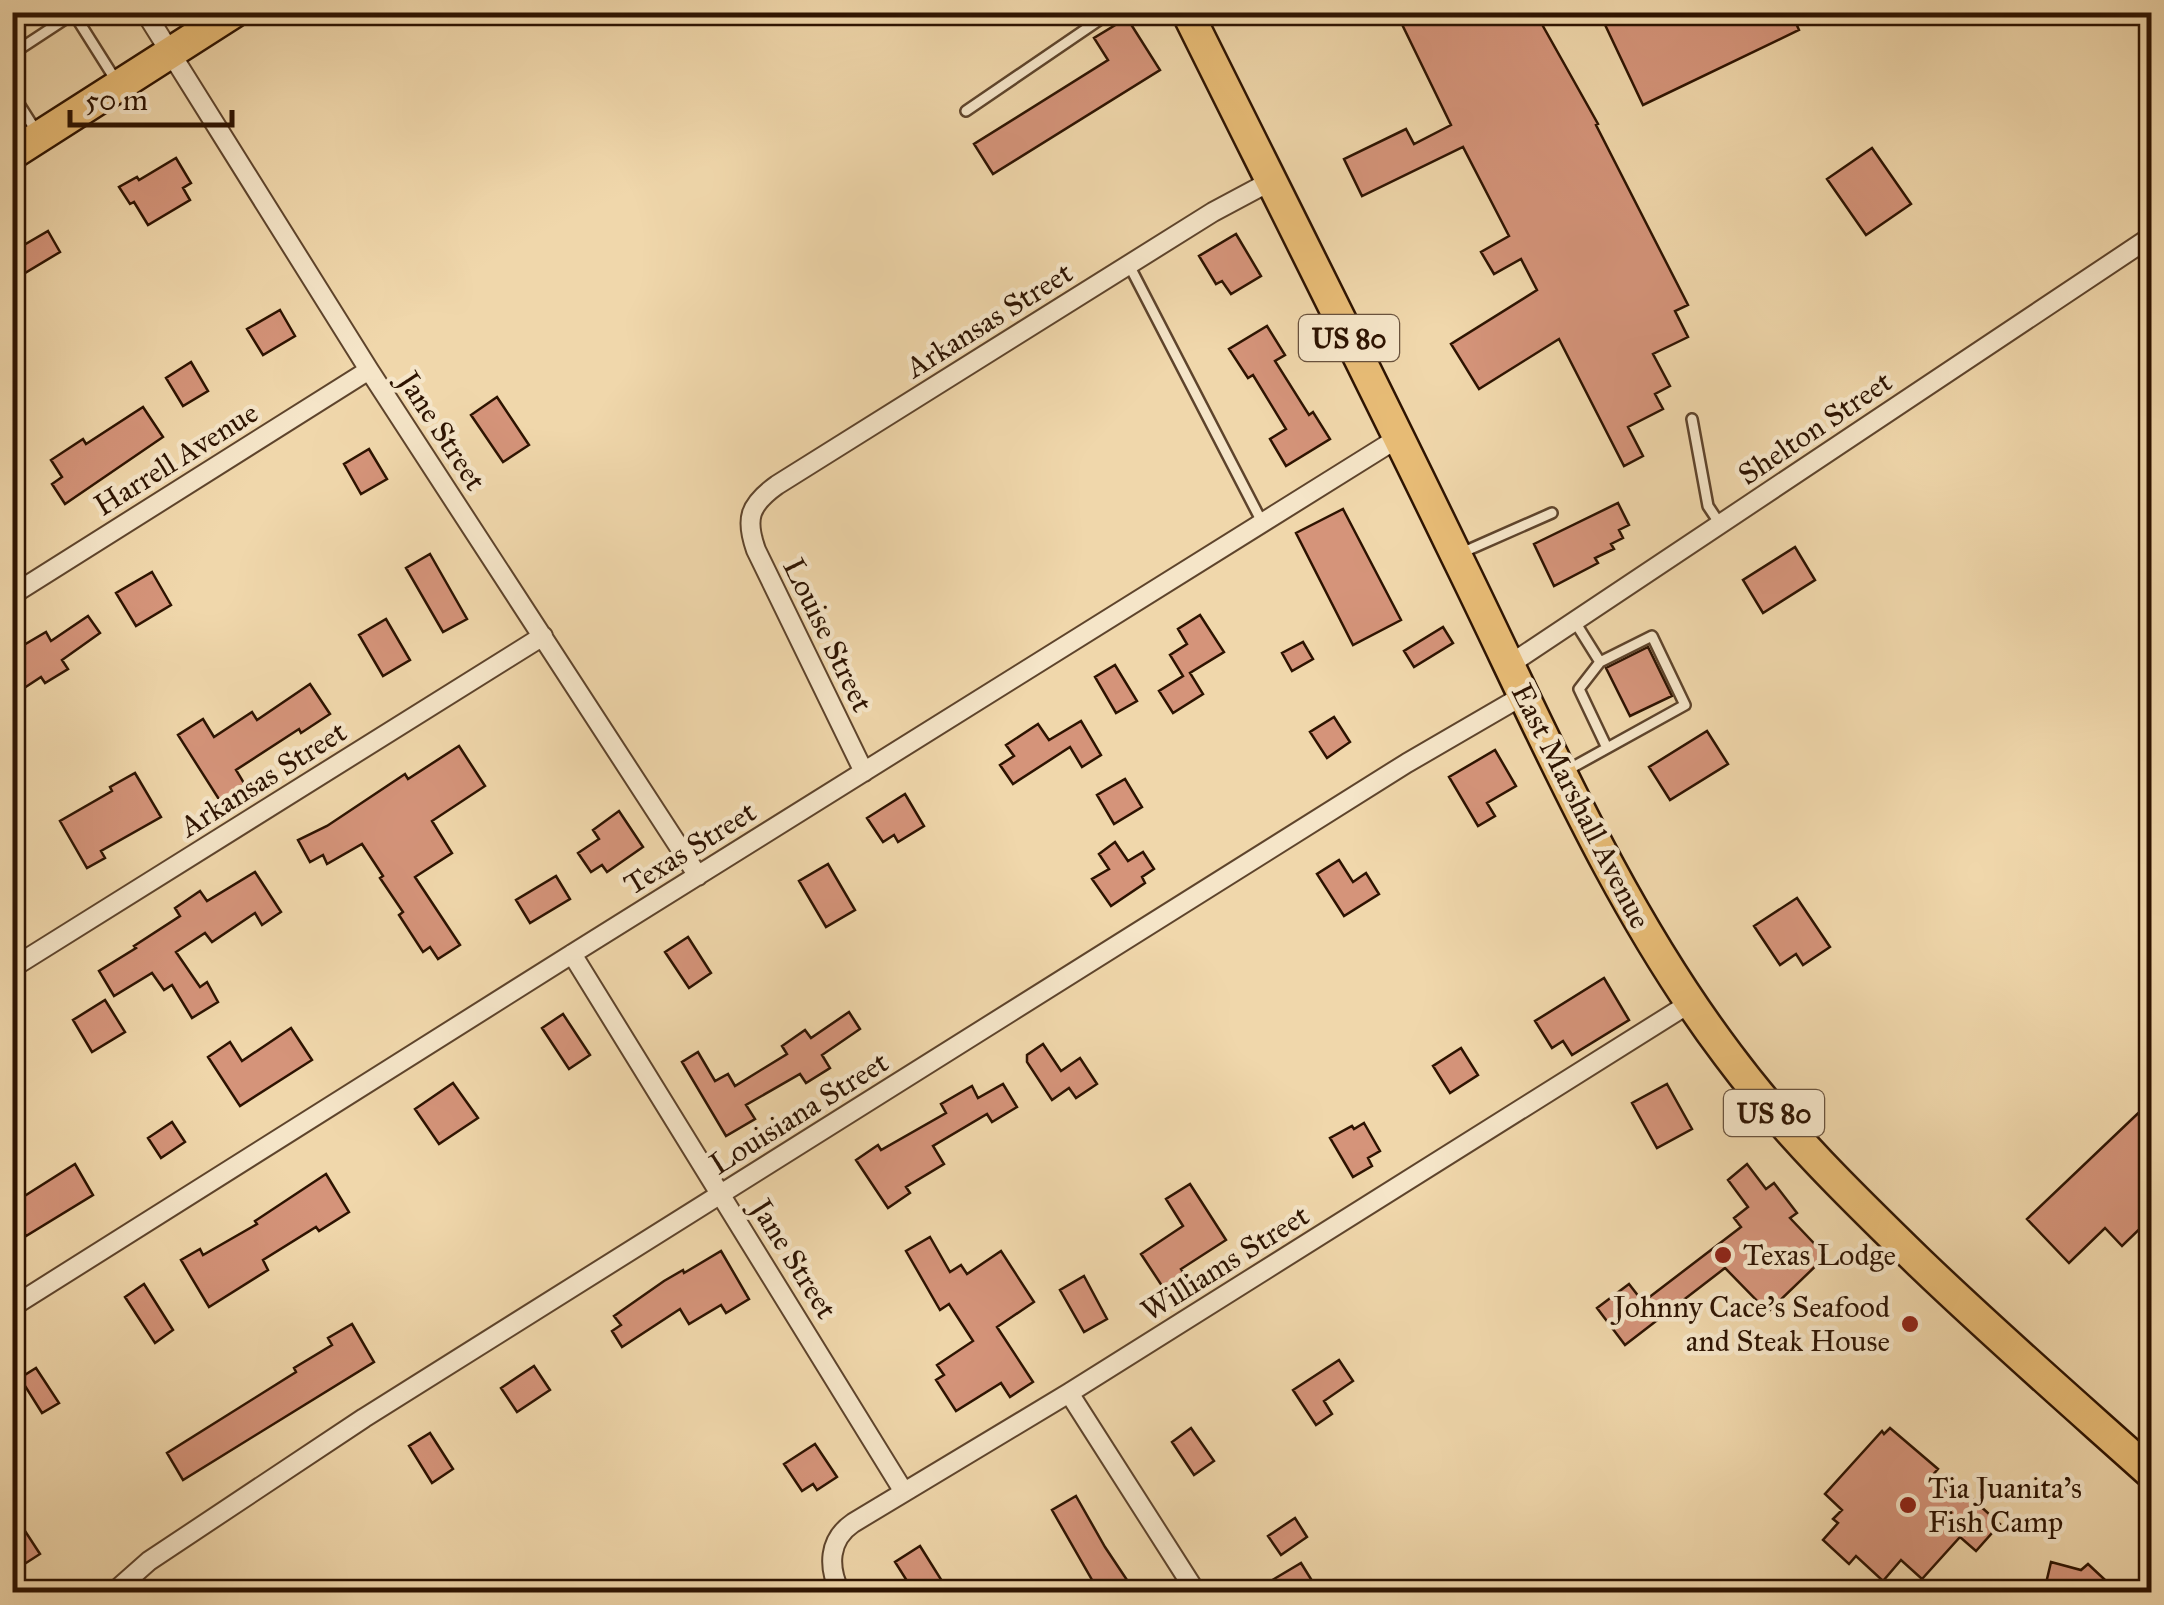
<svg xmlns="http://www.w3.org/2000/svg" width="2164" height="1605" font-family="'IM FELL Great Primer',serif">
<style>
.building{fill:#d5947a;stroke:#2d1301;stroke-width:2.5}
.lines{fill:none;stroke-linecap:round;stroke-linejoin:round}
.lane-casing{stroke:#5e442c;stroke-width:14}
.street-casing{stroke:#5e442c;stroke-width:22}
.primary-casing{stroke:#2d1301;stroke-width:35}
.lane{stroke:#f5e5c8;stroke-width:9}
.street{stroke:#f5e5c8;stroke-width:18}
.primary{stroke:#e8bc76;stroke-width:30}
.poi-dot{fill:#8f2418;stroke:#f5e5c8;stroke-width:4}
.labels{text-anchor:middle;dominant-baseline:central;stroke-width:9;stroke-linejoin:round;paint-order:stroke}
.shield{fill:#f5e5c8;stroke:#69523d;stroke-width:2.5}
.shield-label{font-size:28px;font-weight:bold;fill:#2d1301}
.street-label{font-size:30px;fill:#2d1301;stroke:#f5e5c8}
.poi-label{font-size:30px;fill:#2d1301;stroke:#f5e5c8;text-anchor:start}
</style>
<rect width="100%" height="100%" fill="#f0d7ab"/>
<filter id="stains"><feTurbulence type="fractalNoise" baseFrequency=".002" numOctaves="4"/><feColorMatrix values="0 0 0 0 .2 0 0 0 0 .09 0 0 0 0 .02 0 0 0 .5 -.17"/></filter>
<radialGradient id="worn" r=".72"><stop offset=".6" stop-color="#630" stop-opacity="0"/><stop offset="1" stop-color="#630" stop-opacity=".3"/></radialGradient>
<path class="building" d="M1396 12H1535L1598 124 1596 125 1688 305 1675 311 1688 337 1653 354 1670 386 1655 394 1663 409 1628 427 1643 456 1624 466 1559 339 1479 389 1451 344 1537 290 1521 259 1494 274 1481 252 1509 236 1463 147 1362 196 1344 159 1406 129 1414 144 1451 125Z
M1599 12H1791L1799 30 1643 105Z
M1127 18 1160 70 993 174 974 144 1108 60 1094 38Z
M1872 148 1911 204 1866 235 1827 179Z
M176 158 191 183 183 188 190 200 148 225 134 202 130 204 119 187 137 177 139 180Z
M48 231 60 252 20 276 12 264V252Z
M1236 234 1261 276 1231 294 1222 281 1216 284 1199 256Z
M280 310 295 336 263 355 247 329Z
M1267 326 1285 355 1275 361 1309 415 1313 412 1330 439 1286 466 1270 439 1286 429 1253 375 1248 378 1229 349Z
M191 362 208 391 183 406 166 378Z
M497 397 529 445 503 462 471 415Z
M143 407 163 437 65 504 52 484 62 477 51 460 83 439 86 444Z
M369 449 387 479 361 494 344 464Z
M1618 503 1629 525 1619 530 1623 538 1611 544 1614 549 1595 558 1598 563 1554 586 1534 544Z
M1343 509 1401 620 1353 645 1296 533Z
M1795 547 1815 580 1763 613 1743 580Z
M430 554 467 619 443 632 406 568Z
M152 572 171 605 136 626 116 593Z
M1200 615 1224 652 1190 673 1203 694 1173 713 1159 691 1183 676 1170 655 1187 644 1178 629Z
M88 616 100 633 62 660 68 669 45 683 41 677 12 696V652L46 632 51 641Z
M386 619 410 660 383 676 359 635Z
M1443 627 1453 643 1414 667 1404 651Z
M1303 642 1313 659 1292 671 1282 653Z
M1648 647 1672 696 1630 716 1606 668Z
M1115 665 1137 701 1116 713 1095 677Z
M310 684 330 714 301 733 299 729 236 770 247 788 222 804 178 735 203 719 214 737 252 712 257 720Z
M1334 717 1350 742 1327 758 1310 732Z
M1081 721 1101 755 1082 767 1070 747 1013 784 1000 765 1014 756 1006 745 1038 724 1049 740Z
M1707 731 1728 764 1670 800 1649 767Z
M459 746 485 786 432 821 452 853 415 877 460 945 438 959 430 947 423 952 399 915 403 912 380 878 383 876 362 844 327 864 323 855 310 862 298 840 327 826 405 774 408 779Z
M1495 750 1516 786 1487 803 1495 816 1478 826 1449 777Z
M135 773 161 817 101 851 105 858 87 868 60 821 112 791 110 787Z
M1125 779 1142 807 1114 824 1097 795Z
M905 794 924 826 898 842 894 835 883 842 867 818Z
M619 811 643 847 607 872 602 865 591 872 578 853 599 839 593 830Z
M1115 842 1128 861 1143 852 1154 869 1142 877 1145 883 1111 906 1092 879 1109 869 1099 854Z
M1339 860 1353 882 1366 873 1379 894 1344 916 1317 874Z
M828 864 855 910 826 927 799 881Z
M255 872 281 912 262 925 255 913 212 942 205 933 176 952 200 987 207 982 218 1002 192 1018 172 985 164 990 152 973 114 996 99 971 136 948 134 946 180 916 175 908 200 891 207 901Z
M556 876 570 899 530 923 516 900Z
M1797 898 1830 947 1803 965 1796 954 1780 965 1754 926Z
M688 937 711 973 689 988 665 952Z
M1604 978 1629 1020 1572 1055 1563 1041 1552 1048 1535 1021Z
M105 1000 125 1032 92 1052 73 1020Z
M849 1012 860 1029 822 1055 830 1068 806 1083 800 1074 746 1105 755 1119 726 1136 682 1062 698 1052 715 1081 728 1074 735 1086 787 1054 782 1046 805 1030 811 1038Z
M563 1014 590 1055 569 1069 542 1028Z
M291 1028 312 1060 240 1106 208 1057 230 1042 242 1061Z
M1043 1044 1061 1071 1080 1058 1097 1084 1076 1098 1069 1088 1052 1100 1027 1062V1055Z
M1461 1048 1478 1075 1450 1093 1433 1066Z
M453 1083 478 1118 439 1144 415 1109Z
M1003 1084 1017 1107 992 1122 987 1114 933 1146 944 1164 906 1187 910 1193 888 1208 856 1160 878 1145 881 1150 946 1113 941 1104 972 1086 978 1098Z
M1667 1084 1692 1129 1657 1148 1632 1103Z
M2152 1100V1217L2122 1246 2105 1228 2069 1263 2027 1219Z
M172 1122 185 1142 161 1158 148 1138Z
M1364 1123 1380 1151 1368 1158 1372 1166 1353 1177 1330 1138 1352 1126 1354 1129Z
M75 1164 93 1195 26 1236 12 1214V1204Z
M1747 1164 1766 1189 1774 1183 1797 1213 1790 1218 1826 1256 1768 1312 1725 1268 1625 1345 1597 1308 1629 1284 1643 1302 1741 1227 1734 1218 1748 1207 1728 1180Z
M326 1174 349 1212 319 1231 316 1227 263 1260 268 1270 209 1307 181 1260 200 1249 203 1255 257 1224 255 1221Z
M1190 1184 1226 1240 1181 1269 1189 1281 1168 1295 1141 1254 1183 1226 1166 1199Z
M930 1237 950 1272 961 1265 967 1274 1001 1251 1034 1302 997 1327 1033 1382 1010 1397 1001 1383 956 1411 936 1380 944 1375 937 1365 973 1341 949 1304 940 1310 906 1251Z
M721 1251 749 1299 726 1313 721 1305 689 1324 680 1309 622 1347 612 1331 621 1325 614 1316 664 1281 683 1270 684 1273Z
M1084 1276 1107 1319 1084 1332 1060 1290Z
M144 1284 173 1330 155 1343 125 1297Z
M352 1324 374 1362 183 1480 167 1453 296 1372 294 1368 332 1345 328 1338Z
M1339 1360 1353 1381 1324 1401 1332 1414 1316 1425 1293 1390Z
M534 1366 550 1390 517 1412 501 1388Z
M36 1368 59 1403 42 1413 20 1378Z
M1191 1428 1214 1461 1194 1475 1172 1442Z
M1890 1428 1938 1469 1932 1476 1957 1500 1965 1492 2000 1524 1976 1551 1960 1537 1922 1579 1901 1560 1883 1581 1856 1556 1849 1564 1823 1540 1838 1523 1833 1519 1842 1510 1825 1494 1882 1431 1884 1434Z
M430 1433 453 1469 432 1483 409 1446Z
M815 1444 837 1477 817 1490 813 1484 802 1491 784 1464Z
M1076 1496 1105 1547 1135 1592H1099L1052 1510Z
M12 1511 40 1554 12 1572Z
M1295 1518 1307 1537 1281 1555 1268 1536Z
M920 1546 942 1581 924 1592H914L895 1562Z
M2051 1562 2081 1570 2088 1564 2118 1592H2044Z
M1301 1563 1319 1592H1252Z"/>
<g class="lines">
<defs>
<path id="lane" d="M74 14 115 79
M12 54 76 12
M12 93 38 134
M966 111 1111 12
M1129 265 1262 522
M1692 419 1708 506 1720 524
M1459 554 1552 513
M1600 662 1579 689 1607 748
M1564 772 1685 705 1652 636 1600 662 1575 622"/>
<path id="street" d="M145 12 369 370 698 876
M12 595 369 370
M1509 665 2152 236
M864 772 756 550C745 519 749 505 777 485L1213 212 1271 181
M572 954 904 1492
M12 968 543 636
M12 1307 572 954 1398 438
M1069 1393 1196 1592
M114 1592 149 1561 364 1418 1407 763 1524 695
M840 1592C828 1567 828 1540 853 1523L1069 1393 1690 1003"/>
<path id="primary" d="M1187 12C1277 193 1368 373 1456 555 1540 725 1613 903 1728 1055 1786 1133 1852 1197 1921 1264 1996 1336 2074 1404 2152 1474
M12 154 234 12"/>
</defs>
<use href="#lane" class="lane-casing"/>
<use href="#street" class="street-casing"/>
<use href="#primary" class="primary-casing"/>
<use href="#lane" class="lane"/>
<use href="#street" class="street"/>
<use href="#primary" class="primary"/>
</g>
<g class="poi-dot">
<circle cx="1723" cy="1255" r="10"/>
<circle cx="1910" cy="1324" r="10"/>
<circle cx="1908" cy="1505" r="10"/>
</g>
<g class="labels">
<g class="shield">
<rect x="1299" y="315" width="100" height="46" rx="8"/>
<rect x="1724" y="1090" width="100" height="46" rx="8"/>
</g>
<g class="shield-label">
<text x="1349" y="338">US 80</text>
<text x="1774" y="1113">US 80</text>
</g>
<g class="street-label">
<text transform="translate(989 320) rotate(-32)">Arkansas Street</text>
<text transform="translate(1815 428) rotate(-34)">Shelton Street</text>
<text transform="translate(442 431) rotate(57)">Jane Street</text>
<text transform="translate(176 459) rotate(-32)">Harrell Avenue</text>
<text transform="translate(828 635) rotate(64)">Louise Street</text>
<text transform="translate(263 779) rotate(-32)">Arkansas Street</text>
<text transform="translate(1581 806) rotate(63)">East Marshall Avenue</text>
<text transform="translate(690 848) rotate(-32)">Texas Street</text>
<text transform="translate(799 1113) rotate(-32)">Louisiana Street</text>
<text transform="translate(794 1259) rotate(58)">Jane Street</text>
<text transform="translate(1225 1263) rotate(-32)">Williams Street</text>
</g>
<g class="poi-label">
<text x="1743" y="1255">Texas Lodge</text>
<text x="1890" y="1307" text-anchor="end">Johnny Cace's Seafood<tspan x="1890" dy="34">and Steak House</tspan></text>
<text x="1928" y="1488">Tia Juanita's<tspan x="1928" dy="34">Fish Camp</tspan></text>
</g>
</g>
<rect width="2164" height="1605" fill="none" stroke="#f0d7ab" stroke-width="50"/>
<rect x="15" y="15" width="2134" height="1575" fill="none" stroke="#2d1301" stroke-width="5"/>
<rect x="25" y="25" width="2114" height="1555" fill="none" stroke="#2d1301" stroke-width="2.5"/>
<path d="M70 110v15h162v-15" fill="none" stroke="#2d1301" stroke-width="5"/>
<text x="85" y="110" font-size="30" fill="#2d1301" stroke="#f5e5c8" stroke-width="8" paint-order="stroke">50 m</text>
<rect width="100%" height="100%" filter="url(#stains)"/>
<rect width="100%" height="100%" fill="url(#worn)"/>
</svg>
